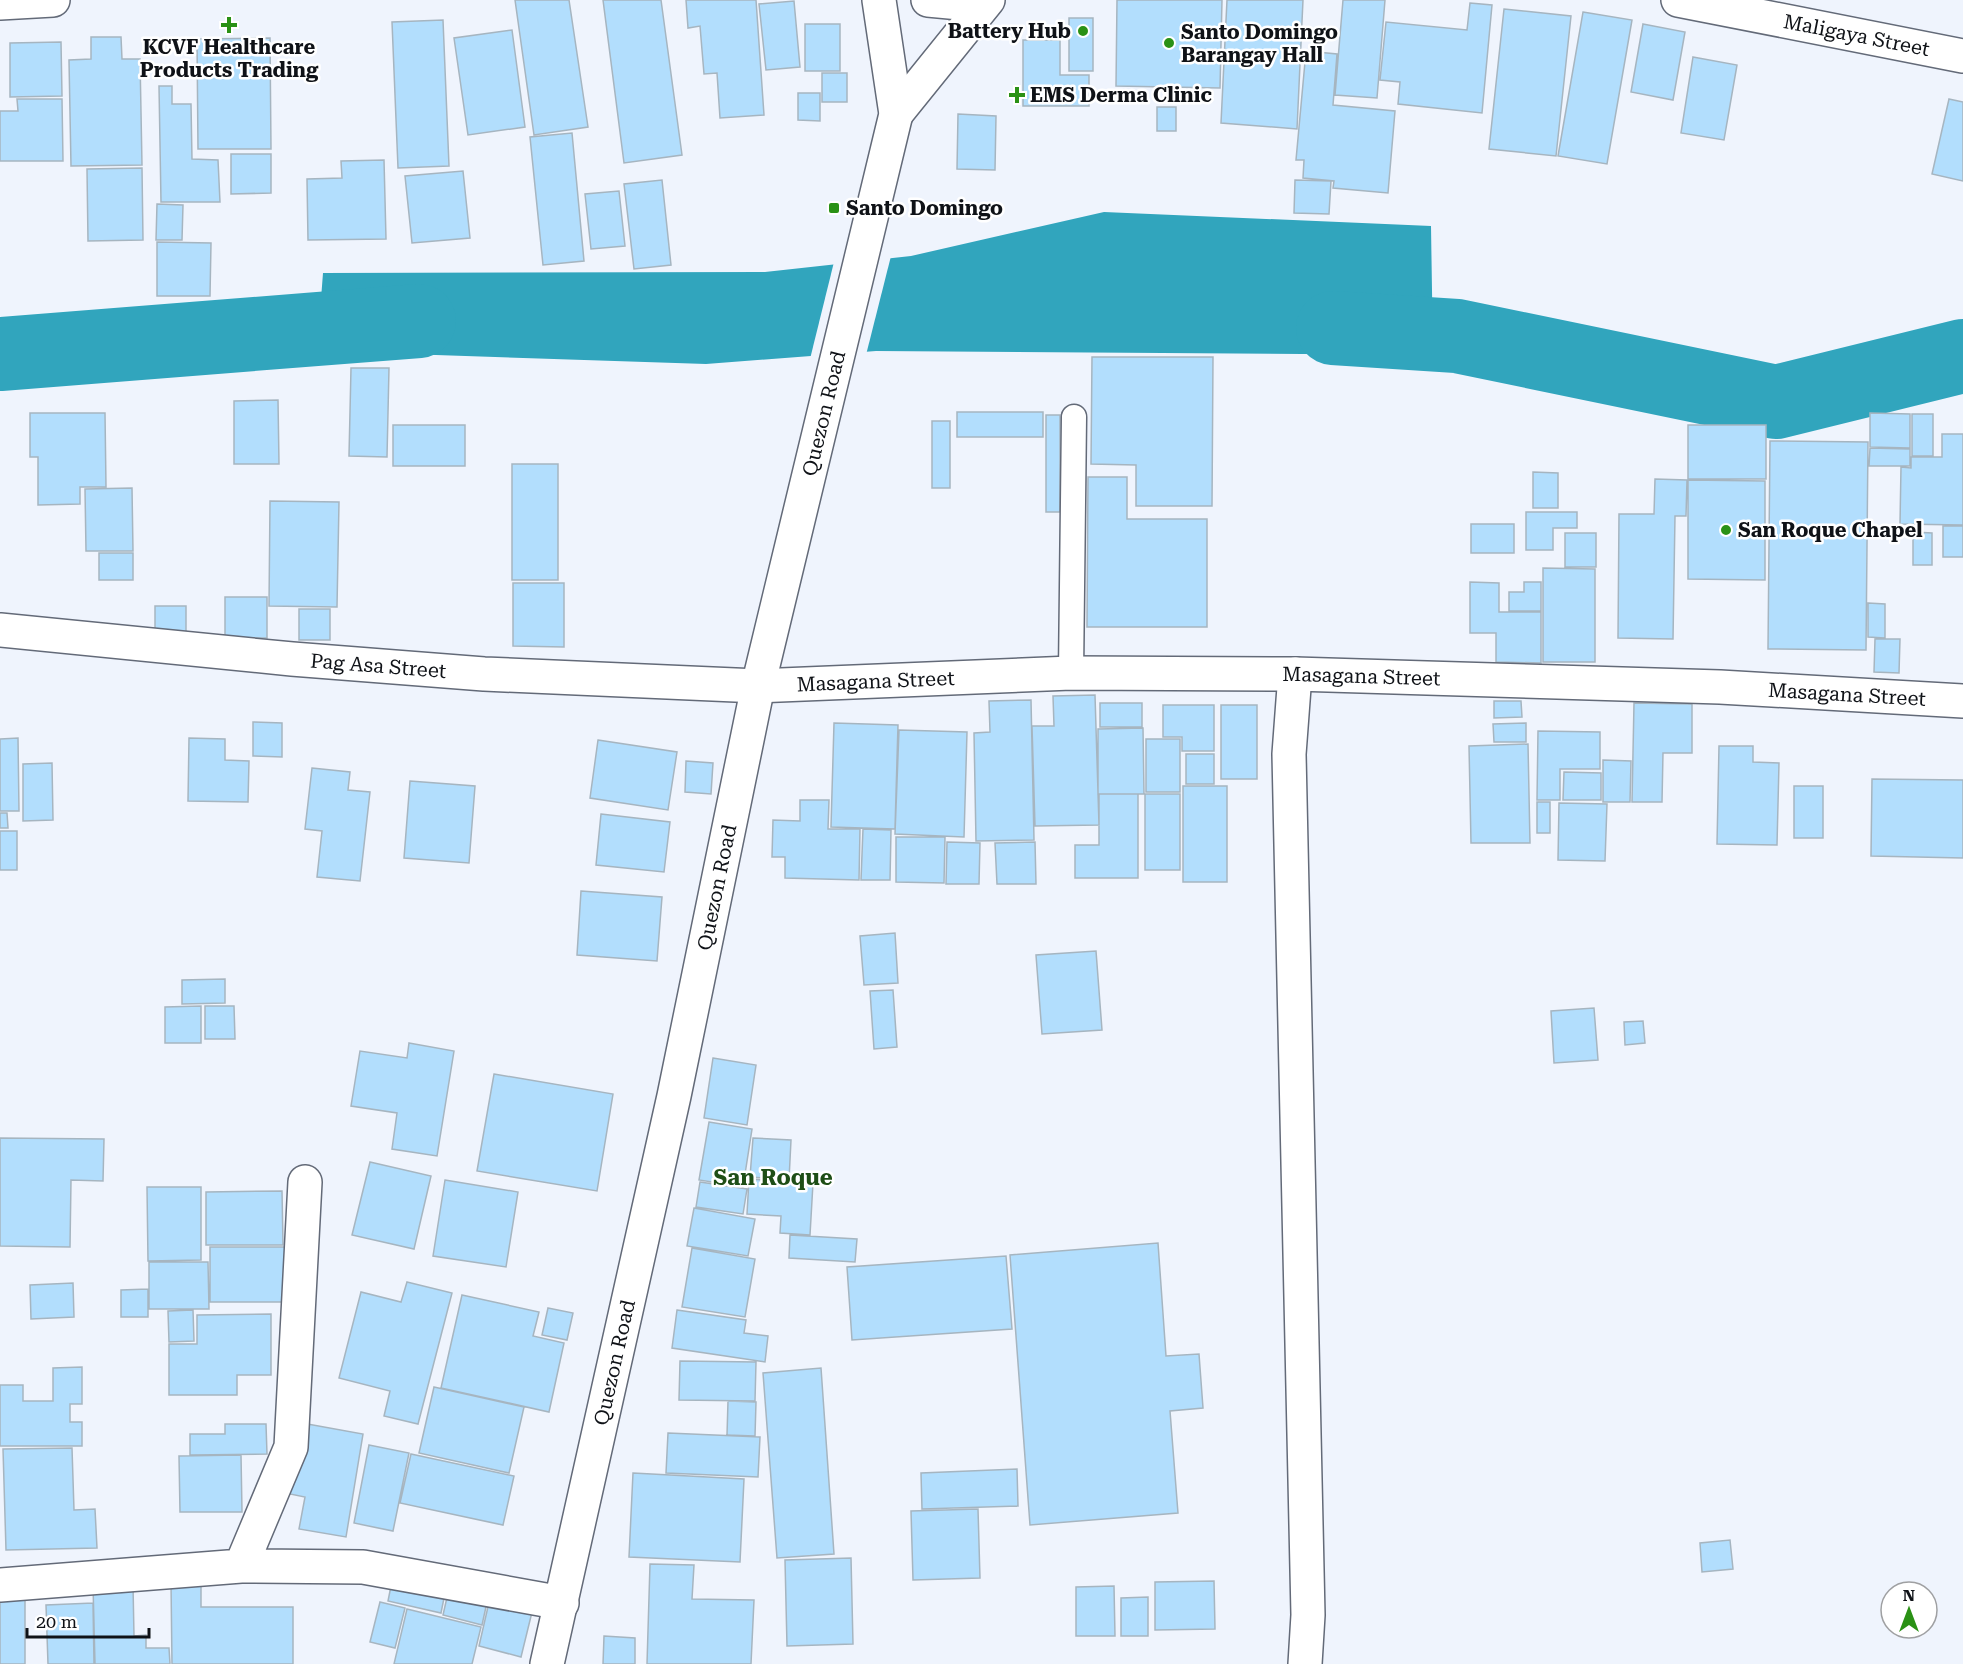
<svg xmlns="http://www.w3.org/2000/svg" width="1963" height="1664" font-family="'Roboto Serif',serif">
<style>
.water{fill:#31a5bd}
.pier{fill:#eff4fd}
.lines{fill:none;stroke-linecap:round;stroke-linejoin:round}
.river{stroke:#31a5bd;stroke-width:74}
.building{fill:#b2defd;stroke:#a6b5c0;stroke-width:1.5}
.service-casing{stroke:#636a78;stroke-width:27}
.minor-casing{stroke:#636a78;stroke-width:36}
.tertiary-casing{stroke:#636a78;stroke-width:36}
.secondary-casing{stroke:#636a78;stroke-width:36}
.trunk-casing{stroke:#636a78;stroke-width:36}
.service{stroke:#fff;stroke-width:24}
.minor{stroke:#fff;stroke-width:33}
.tertiary{stroke:#fff;stroke-width:33}
.secondary{stroke:#fff;stroke-width:33}
.trunk{stroke:#fff;stroke-width:33}
.poi-dot{fill:#2a9115;stroke:#fff;stroke-width:2}
.labels{text-anchor:middle;dominant-baseline:central;stroke-width:5;stroke-linejoin:round;paint-order:stroke}
.poi-label{font-size:20px;font-weight:bold;fill:#0f1217;stroke:#fff;text-anchor:start}
.street-label{font-size:20px;fill:#0f1217;stroke:#fff}
.quarter-label{font-size:22px;font-weight:bold;fill:#1e4e16;stroke:#fff}
</style>
<rect width="100%" height="100%" fill="#eff4fd"/>
<path class="water" d="M1104 212 1431 226 1433 355 876 351 706 364 317 351 323 273 765 272 911 256Z"/>
<path class="pier" d="M891 256 866 355 810 359 834 262Z"/>
<g class="lines">
<path class="river" d="M1333 328 1457 336 1776 402 1963 356
M0 354 419 321"/>
</g>
<path class="building" d="M515 0H569L588 127 534 135Z
M603 0H661L682 155 624 163Z
M686 0H756L764 115 720 118 717 73 704 74 700 26 688 28Z
M1117 0H1222L1220 88 1116 86Z
M1227 0H1303L1297 129 1221 123Z
M1343 0H1385L1377 98 1335 95Z
M794 1 800 67 766 70 759 4Z
M1470 3 1492 5 1482 113 1398 104 1400 82 1380 80 1386 22 1467 30Z
M1504 9 1571 16 1556 156 1489 149Z
M1583 12 1632 20 1607 164 1558 156Z
M1069 18H1093V71H1069Z
M443 20 449 166 398 168 392 22Z
M805 24H840V71H805Z
M1643 24 1685 32 1673 100 1631 92Z
M512 30 525 127 468 135 454 38Z
M91 37H121L122 59H140L142 165 71 166 69 60 91 59Z
M270 38 271 149H198L197 39Z
M1023 40H1060V75H1089V106H1023Z
M61 42 62 96 10 97V43Z
M1306 51 1337 54 1333 105 1395 111 1388 193 1333 188 1334 181 1303 178 1304 160H1296Z
M1693 57 1737 65 1724 140 1681 133Z
M822 73H847V102H822Z
M159 86H172V104H191L192 159 218 160 220 202H161Z
M798 93H820V121L798 120Z
M17 99H62L63 161H0V111H18Z
M1949 99 1963 102V181L1932 174Z
M1157 107H1176V131H1157Z
M958 114 996 116 995 170 957 169Z
M572 133 584 261 543 265 530 137Z
M231 154H271V193L231 194Z
M384 160 386 239 308 240 307 179 342 178 341 161Z
M142 168 143 240 88 241 87 169Z
M463 171 470 238 412 243 405 176Z
M662 180 671 265 634 269 624 184Z
M1295 180 1331 181 1329 214 1294 213Z
M619 191 625 246 591 249 585 194Z
M157 204 183 205 182 240H156Z
M157 242 211 243 210 296H157Z
M1092 357H1213L1212 506H1136V465L1091 464Z
M351 368H389L387 457 349 456Z
M278 400 279 464H234V401Z
M957 412H1043V437H957Z
M30 413H105L106 487H80V504L38 505V457H30Z
M1870 413 1910 414V448L1870 447Z
M1912 414H1933V456H1912Z
M1046 415H1060V512H1046Z
M932 421H950V488H932Z
M393 425H465V466H393Z
M1688 425H1766V479H1688Z
M1942 434H1963V525L1900 524 1901 467 1911 468V457H1942Z
M1770 441 1868 442 1866 650 1768 649Z
M1870 448 1910 449V466H1869Z
M512 464H558V580H512Z
M1533 472 1558 473V508H1533Z
M1088 477H1127V519H1207V627H1087Z
M1655 479 1687 480 1686 516H1675L1673 639 1618 638 1619 514H1654Z
M1688 480 1765 481V580L1688 579Z
M132 488 133 551H86L85 489Z
M270 501 339 502 337 607 269 606Z
M1526 512H1577V528H1553V550H1526Z
M1471 524H1514V553H1471Z
M1943 526H1963V557H1943Z
M1913 532 1932 533V565H1913Z
M1565 533H1596V567H1565Z
M99 553H133V580H99Z
M1543 568 1595 569V662H1543Z
M1470 582 1499 583V612H1541V663L1496 662V633H1470Z
M1524 582H1541V611H1509V592H1524Z
M513 583H564V647L513 646Z
M225 597H267V638H225Z
M1868 603 1885 604V638L1868 637Z
M155 606H186V642H155Z
M299 609H330V640H299Z
M1875 639H1900L1899 673 1874 672Z
M1095 695 1099 825 1035 826 1032 726H1054L1053 696Z
M1031 700 1034 840 976 841 974 733 990 732 989 701Z
M1494 701H1521L1522 717 1494 718Z
M1100 703H1142V727H1100Z
M1634 703 1692 704V753H1663L1662 802H1632Z
M1163 705H1214V751H1182V737H1163Z
M1221 705H1257V779H1221Z
M253 722 282 723V757L253 756Z
M834 723 898 725 895 829 831 827Z
M1526 723V742H1494L1493 724Z
M1143 728 1144 794H1098V729Z
M899 730 967 732 964 837 895 834Z
M1538 731 1600 732V769H1560V800H1537Z
M18 738 19 811H0V739Z
M189 738 225 739V760L249 761 248 802 188 801Z
M1146 739H1180V792H1146Z
M598 740 677 752 668 810 590 798Z
M1528 744 1530 843H1471L1469 746Z
M1719 746H1753V762L1779 763 1777 845 1717 844Z
M1186 754H1214V784H1186Z
M1603 760 1631 761 1630 802H1603Z
M686 761 713 763 711 794 685 792Z
M52 763 53 820 23 821V764Z
M312 768 350 772 348 790 370 792 360 881 317 877 322 831 305 829Z
M1564 772 1601 773V800H1563Z
M1872 779 1963 780V858L1871 856Z
M410 781 475 786 469 863 404 858Z
M1183 786H1227V882H1183Z
M1794 786H1823V838H1794Z
M1099 794H1138V878H1075V845H1099Z
M1145 794H1180V870H1145Z
M800 800H829L828 829H860L859 880 785 878V857H772L773 820 800 821Z
M1537 802H1550V833H1537Z
M1559 803 1607 804 1605 861 1558 860Z
M0 813H7L8 828H0Z
M601 814 670 822 664 872 596 865Z
M863 829 891 830 890 880H861Z
M0 831H17V870H0Z
M896 837H945L944 883 896 882Z
M947 842 980 843 979 884H946Z
M1035 842 1036 884H997L995 843Z
M581 891 662 897 657 961 577 955Z
M895 933 898 983 864 985 860 936Z
M1096 951 1102 1030 1042 1034 1036 955Z
M225 979V1003L182 1004V980Z
M893 990 897 1047 874 1049 870 991Z
M201 1006V1043H165V1007Z
M205 1006H234L235 1039H205Z
M1594 1008 1598 1060 1554 1063 1551 1011Z
M1643 1021 1645 1043 1625 1045 1624 1022Z
M409 1043 454 1051 437 1156 392 1149 397 1113 351 1106 360 1051 407 1058Z
M713 1058 756 1065 747 1125 704 1118Z
M494 1074 613 1094 597 1191 477 1171Z
M709 1122 752 1129 743 1187 699 1180Z
M0 1138 104 1139 103 1181 71 1180 70 1247 0 1246Z
M753 1138 791 1140 789 1180 750 1177Z
M370 1162 431 1176 414 1249 352 1235Z
M749 1179 813 1183 810 1235 780 1233 781 1216 747 1214Z
M445 1180 518 1192 506 1267 433 1256Z
M700 1182 747 1189 743 1214 696 1207Z
M147 1187H201V1260L148 1261Z
M282 1191 283 1245H206V1192Z
M694 1208 755 1219 748 1256 687 1246Z
M790 1235 857 1239 855 1262 789 1258Z
M1158 1243 1166 1356 1199 1354 1203 1408 1170 1411 1178 1513 1030 1525 1010 1255Z
M210 1247H286L287 1302H210Z
M692 1248 755 1259 745 1317 682 1307Z
M1006 1256 1012 1329 852 1340 847 1267Z
M149 1262H208L209 1309H149Z
M407 1282 452 1293 418 1424 384 1416 390 1391 339 1378 361 1292 401 1302Z
M73 1283 74 1317 31 1319 30 1285Z
M148 1289V1317H121V1290Z
M462 1295 539 1312 533 1336 564 1343 549 1412 441 1388Z
M548 1308 573 1313 567 1340 542 1335Z
M193 1310 194 1341 169 1342 168 1311Z
M677 1310 746 1320 744 1333 768 1336 765 1362 672 1348Z
M271 1314V1375H237V1395H169V1344H197V1315Z
M680 1361 756 1362 755 1401 679 1400Z
M82 1367V1404H70V1422H82V1446H0V1385H23V1401H53V1368Z
M821 1368 834 1554 777 1558 763 1373Z
M434 1387 524 1407 509 1473 419 1453Z
M728 1401 756 1402 755 1436 727 1435Z
M302 1423 363 1434 346 1537 299 1529 305 1497 290 1494Z
M225 1424H266L267 1454 190 1455V1434H225Z
M668 1433 760 1437 758 1477 666 1473Z
M369 1445 409 1453 393 1531 354 1523Z
M72 1448 74 1510 95 1509 97 1548 6 1550 3 1449Z
M411 1454 514 1476 503 1525 400 1503Z
M241 1455 242 1512H180L179 1456Z
M1017 1469 1018 1506 922 1509 921 1473Z
M633 1473 744 1479 740 1562 629 1557Z
M978 1509 980 1578 913 1580 911 1511Z
M1730 1540 1733 1569 1702 1572 1700 1543Z
M851 1558 853 1644 787 1646 785 1560Z
M650 1564 694 1565 692 1599 754 1600 751 1664H647Z
M393 1576 446 1588 441 1613 388 1601Z
M201 1581V1607H293V1664H172L171 1582Z
M1214 1581 1215 1629 1155 1630V1582Z
M25 1584V1664H0V1600Z
M450 1584 489 1593 482 1625 443 1615Z
M93 1585H133L134 1636 146 1635V1648H169L170 1664H95Z
M1114 1586 1115 1636H1076V1587Z
M1148 1597V1636H1121V1598Z
M490 1598 533 1608 521 1657 479 1646Z
M380 1602 405 1608 395 1648 370 1642Z
M93 1603 94 1664H48L46 1605Z
M407 1609 481 1627 472 1664H394Z
M604 1636 635 1638V1664H603Z"/>
<g class="lines">
<defs>
<path id="service" d="M1071 673 1074 417"/>
<path id="minor" d="M1295 674 1289 754 1308 1615 1305 1664
M241 1566 291 1447 305 1182
M0 1585 241 1566 363 1567 562 1603"/>
<g id="tertiary">
<path id="s1" d="M0 630 292 659 484 674 758 686 1071 673 1295 674 1720 687 1963 701"/>
</g>
<g id="secondary">
<path id="s2" d="M1678 0 1963 56"/>
<path d="M896 114 988 0"/>
<path id="s3" d="M547 1664 674 1096 758 686 896 114 879 0"/>
</g>
<path id="trunk" d="M928 0 960 3 974 0
M0 3 53 0"/>
</defs>
<use href="#service" class="service-casing"/>
<use href="#minor" class="minor-casing"/>
<use href="#tertiary" class="tertiary-casing"/>
<use href="#secondary" class="secondary-casing"/>
<use href="#trunk" class="trunk-casing"/>
<use href="#service" class="service"/>
<use href="#minor" class="minor"/>
<use href="#tertiary" class="tertiary"/>
<use href="#secondary" class="secondary"/>
<use href="#trunk" class="trunk"/>
</g>
<g class="poi-dot">
<path d="M226 16h6v6h6v6h-6v6h-6v-6h-6v-6h6z"/>
<circle cx="1083" cy="31" r="6"/>
<circle cx="1169" cy="43" r="6"/>
<path d="M1014 86h6v6h6v6h-6v6h-6v-6h-6v-6h6z"/>
<rect x="828" y="202" width="12" height="12" rx="3"/>
<circle cx="1726" cy="530" r="6"/>
</g>
<g class="labels">
<g class="poi-label">
<text x="1071" y="31" text-anchor="end">Battery Hub</text>
<text x="1181" y="32">Santo Domingo<tspan x="1181" dy="23">Barangay Hall</tspan></text>
<text x="229" y="47" text-anchor="middle">KCVF Healthcare<tspan x="229" dy="23">Products Trading</tspan></text>
<text x="1030" y="95">EMS Derma Clinic</text>
<text x="846" y="208">Santo Domingo</text>
<text x="1738" y="530">San Roque Chapel</text>
</g>
<g class="street-label">
<text stroke="none"><textPath href="#s2" startOffset="182">Maligaya Street</textPath></text>
<text stroke="none"><textPath href="#s3" startOffset="1281">Quezon Road</textPath></text>
<text stroke="none"><textPath href="#s1" startOffset="380">Pag Asa Street</textPath></text>
<text stroke="none"><textPath href="#s1" startOffset="1364">Masagana Street</textPath></text>
<text stroke="none"><textPath href="#s1" startOffset="878">Masagana Street</textPath></text>
<text stroke="none"><textPath href="#s1" startOffset="1850">Masagana Street</textPath></text>
<text stroke="none"><textPath href="#s3" startOffset="795">Quezon Road</textPath></text>
<text stroke="none"><textPath href="#s3" startOffset="309">Quezon Road</textPath></text>
</g>
<g class="quarter-label">
<text x="773" y="1177">San Roque</text>
</g>
</g>
<g transform="translate(1909 1610)"><circle r="28" fill="#ffffff" stroke="#9fa0a2" stroke-width="1.5"/>
<path d="M0-4.5L10 22L0 15L-10 22Z" fill="#2a9115"/>
<text y="-9" font-size="16" font-weight="bold" text-anchor="middle" fill="#0f1217">N</text>
</g>
<path d="M27 1628v9h122v-9" fill="none" stroke="#0f1217" stroke-width="3"/>
<text x="36" y="1628" font-size="18" fill="#0f1217" stroke="#ffffff" stroke-width="4.5" paint-order="stroke">20 m</text>
</svg>
